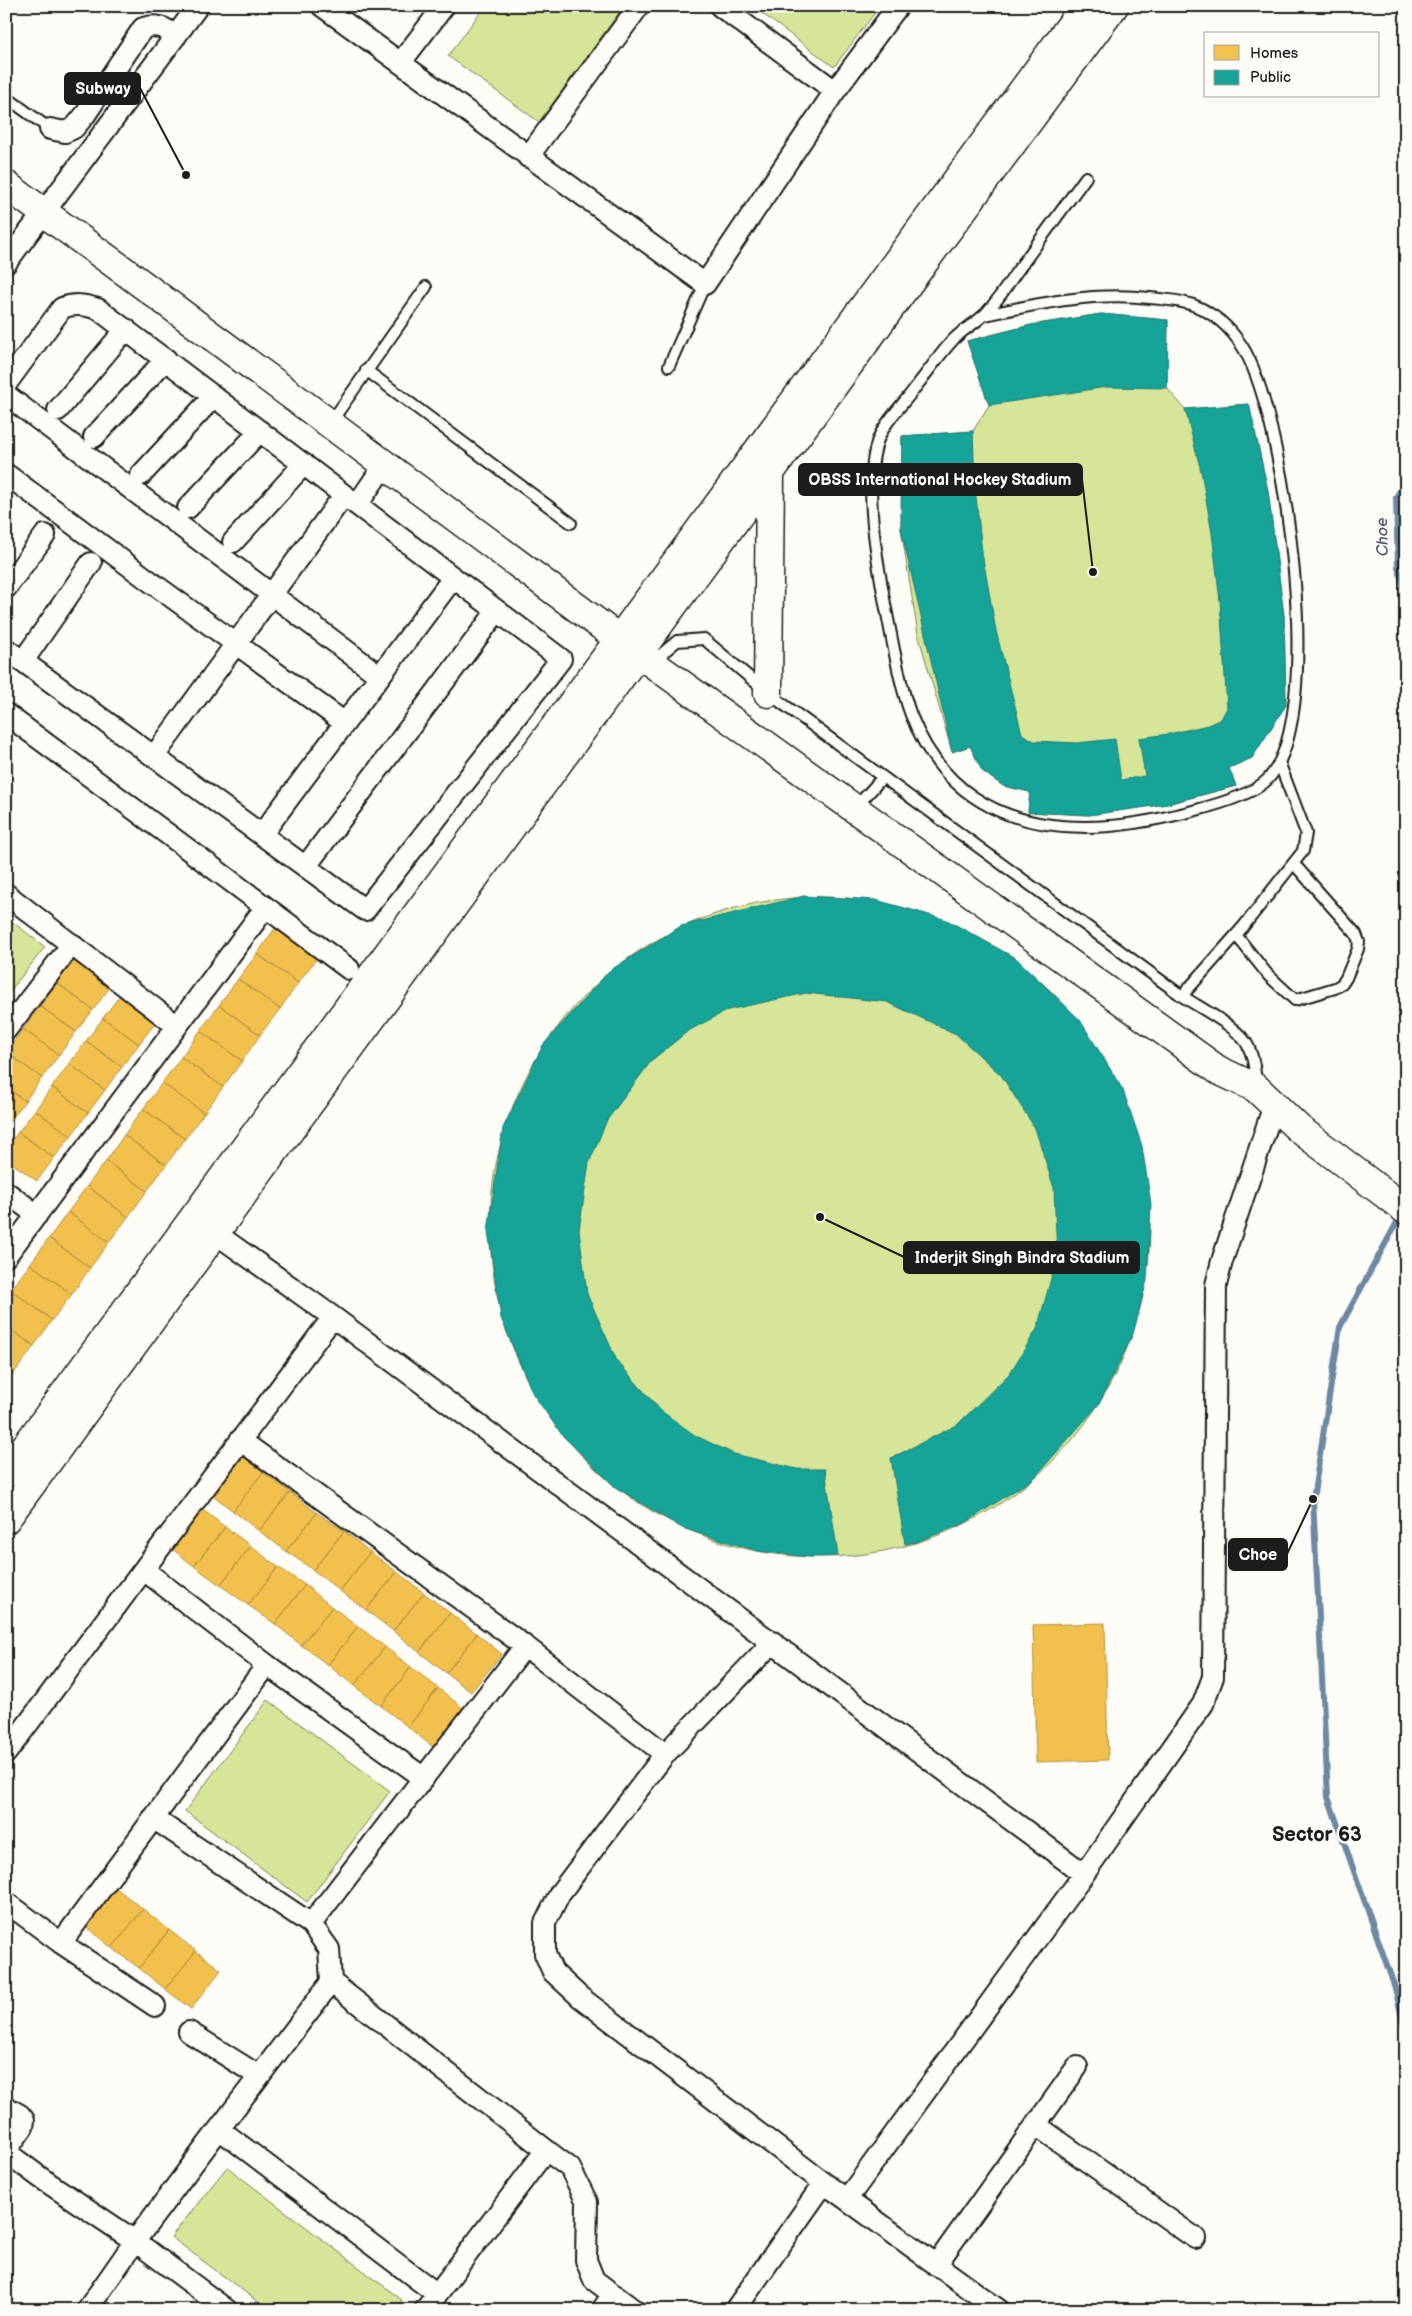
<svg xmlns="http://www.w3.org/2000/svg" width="1412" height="2316" font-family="'Balsamiq Sans',sans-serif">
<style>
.green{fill:#d7e598;stroke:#7a805a}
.homes{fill:#f2c14e;stroke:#b2903f}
.public{fill:#17a398;stroke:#187a73}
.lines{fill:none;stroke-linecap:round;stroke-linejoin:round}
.stream{stroke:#6c88a2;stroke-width:6}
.lane-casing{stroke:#1c1c1c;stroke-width:14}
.street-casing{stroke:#1c1c1c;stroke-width:24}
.secondary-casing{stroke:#1c1c1c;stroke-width:31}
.lane{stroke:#fdfcf7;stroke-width:10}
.street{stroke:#fdfcf7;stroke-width:20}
.secondary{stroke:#fdfcf7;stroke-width:28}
.labels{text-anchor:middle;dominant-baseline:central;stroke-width:5;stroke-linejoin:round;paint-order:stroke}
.water-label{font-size:16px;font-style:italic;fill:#4b5b6a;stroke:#fdfcf7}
.district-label{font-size:20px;font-weight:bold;fill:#1c1c1c;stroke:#fdfcf7}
.leader{fill:none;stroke:#1c1c1c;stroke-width:2}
.callout-dot{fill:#1c1c1c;stroke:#fdfcf7;stroke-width:2}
.callout{fill:#1c1c1c;stroke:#1c1c1c;stroke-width:2}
.callout-label{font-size:16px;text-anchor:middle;font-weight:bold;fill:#fff}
</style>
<rect width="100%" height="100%" fill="#fdfcf7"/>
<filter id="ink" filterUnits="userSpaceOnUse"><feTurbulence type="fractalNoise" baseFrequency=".02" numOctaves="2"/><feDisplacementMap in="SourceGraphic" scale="10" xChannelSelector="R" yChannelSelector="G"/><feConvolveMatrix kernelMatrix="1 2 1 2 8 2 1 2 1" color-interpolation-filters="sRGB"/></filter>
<g filter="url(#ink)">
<path class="green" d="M485 6H624L539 122 448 56Z
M752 6H880L834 67Z
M1101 314 1168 320 1167 388 1185 409 1249 404 1268 491 1284 616 1286 705 1252 758 1229 768 1236 786 1167 804 1089 815 1028 812 1030 792C993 784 987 780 970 746L952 752 918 634 901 529 902 436 973 431 989 405 967 341 1031 325Z
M490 1227a330 330 0 1 1 660 0a330 330 0 1 1-660 0Z
M6 917 45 947 6 996Z
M268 1700 390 1791 307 1902 185 1811Z
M227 2167 402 2300 395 2310H269L171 2237Z"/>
<path class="homes" d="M276 927 317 958 298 983 257 954Z
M257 954 298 983 280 1009 238 979Z
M74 960 110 987 93 1010 57 983Z
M238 979 280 1009 260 1035 219 1005Z
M57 983 93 1010 76 1032 40 1006Z
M120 995 156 1022 139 1044 103 1018Z
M219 1005 260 1035 242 1061 200 1031Z
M40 1006 76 1032 59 1055 23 1029Z
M103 1018 139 1044 122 1067 86 1041Z
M23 1029 59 1055 42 1078 6 1052Z
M200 1031 242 1061 223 1087 181 1057Z
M86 1041 122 1067 105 1090 69 1064Z
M6 1052 42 1078 25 1101 6 1087Z
M181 1057 223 1087 204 1113 162 1083Z
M69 1064 105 1090 88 1113 52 1087Z
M162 1083 204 1113 185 1139 143 1109Z
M6 1087 25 1101 8 1124 6 1122Z
M52 1087 88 1113 71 1136 35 1110Z
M143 1109 185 1139 166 1165 124 1135Z
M35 1110 71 1136 54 1158 18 1132Z
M18 1132 54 1158 37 1181 6 1159V1149Z
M124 1135 166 1165 147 1191 106 1161Z
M106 1161 147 1191 128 1217 87 1186Z
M87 1186 128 1217 109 1242 68 1212Z
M68 1212 109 1242 90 1268 49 1238Z
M49 1238 90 1268 72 1294 30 1264Z
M30 1264 72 1294 52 1320 11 1290Z
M11 1290 52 1320 34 1346 6 1326V1296Z
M6 1326 34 1346 15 1372 6 1366Z
M6 1366 15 1372 6 1384Z
M236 1451 263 1472 233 1511 206 1490Z
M263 1472 290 1492 259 1531 233 1511Z
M290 1492 317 1513 286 1551 259 1531Z
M198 1506 225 1527 194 1566 167 1545Z
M317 1513 344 1531 313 1570 286 1551Z
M225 1527 251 1546 220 1585 194 1566Z
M344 1531 370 1552 340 1591 313 1570Z
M251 1546 278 1567 248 1605 220 1585Z
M370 1552 397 1572 366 1610 340 1591Z
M278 1567 305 1585 275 1624 248 1605Z
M397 1572 424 1593 393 1631 366 1610Z
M305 1585 332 1607 301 1645 275 1624Z
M424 1593 450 1613 419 1652 393 1631Z
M332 1607 358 1626 328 1665 301 1645Z
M450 1613 477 1634 446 1673 419 1652Z
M1105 1623 1108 1760 1036 1762 1033 1625Z
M358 1626 385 1647 354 1686 328 1665Z
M477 1634 502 1654 471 1692 446 1673Z
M385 1647 411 1667 381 1706 354 1686Z
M411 1667 438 1688 408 1727 381 1706Z
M438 1688 463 1708 433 1747 408 1727Z
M116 1888 143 1909 112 1948 86 1927Z
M143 1909 169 1930 139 1968 112 1948Z
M169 1930 196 1951 165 1989 139 1968Z
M196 1951 221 1970 191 2009 165 1989Z"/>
<path class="public" d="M1101 314 1168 320 1167 388 1107 387 989 405 967 341 1031 325Z
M1249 404 1268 491 1284 616 1286 705 1252 758 1229 768 1236 786 1167 804 1089 815 1028 812 1030 792 1003 786 982 771 970 746 952 752 901 529 902 436 973 431 975 487 982 553 996 631 1022 734 1034 741 1077 743 1115 739 1121 780 1145 776 1139 738 1169 734 1208 725 1221 719 1227 708 1220 601 1212 533 1201 471 1185 409Z
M804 896 876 900 947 920 1017 959 1080 1020 1123 1090 1142 1146 1151 1204 1147 1280 1133 1334 1099 1404 1034 1478 965 1523 916 1542 905 1544 891 1458 957 1425 1010 1373 1037 1329 1057 1257 1054 1188 1035 1128 1001 1075 956 1034 887 1002 806 993 728 1010 688 1031 652 1060 607 1120 589 1163 579 1230 587 1294 617 1361 661 1411 696 1436 734 1454 797 1469H825L838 1556 811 1557 758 1551 682 1528 615 1487 562 1435 533 1394 501 1318 488 1231 503 1128 543 1045 609 971 681 926Z"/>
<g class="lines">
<path class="stream" d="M1406 481 1396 497 1398 567 1406 594
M1401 1215 1340 1327 1313 1499 1328 1797 1395 1988 1406 2034"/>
<defs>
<path id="lane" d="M6 97 50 129
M985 315C1041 303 1093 292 1150 298 1170 300 1192 301 1209 313 1226 323 1241 341 1249 359 1285 433 1327 716 1268 779 1245 804 1145 823 1110 826 1020 833 946 804 911 715 899 684 892 637 885 604 877 559 864 491 876 446 881 425 902 406 915 388 928 372 939 355 953 340 963 329 977 323 987 312 999 299 1008 284 1018 270 1041 239 1063 208 1086 177
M669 366 705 284
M366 370 571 523
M331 422 426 287
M652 662 677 641 704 639 768 693 1182 996C1200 1008 1240 1028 1248 1046 1254 1058 1255 1072 1256 1085
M855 808 883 777
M1236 935 1268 975 1295 1000 1335 988 1342 984 1346 978 1358 949 1359 942 1356 934 1294 864
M1182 996 1243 927 1303 851 1306 833 1279 762"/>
<path id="street" d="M322 6 705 284 835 91 898 6
M720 6 835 91
M401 62 444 6
M50 129 65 132 74 128 85 115 143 28C157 24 164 27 176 36
M528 157 639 6
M6 263 198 6
M6 384 62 308C75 303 85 305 98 309L561 659 365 910 6 649
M6 395 380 676
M58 410 126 329
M94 437 166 359
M6 474 155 585 345 723
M141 475 214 396
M357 505 385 464
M188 508 260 431
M233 542 304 464
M6 588 45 535
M23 661 91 563
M6 714 349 969
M155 755 344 495
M262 834 453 578
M306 866 497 611
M6 894 177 1026
M6 1030 72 944
M6 1192 37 1215
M215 1233 333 1317 1084 1874
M6 1256 265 908
M240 1440 525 1646 665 1754
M144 1570 267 1665 424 1778
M773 1642 665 1754 560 1893 545 1923V1954L553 1972 580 1997 824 2183 999 2310
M6 1753 333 1317
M153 1818 311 1924 329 1949 331 1982
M6 1902 61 1943 155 2006
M311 1924 525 1646
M61 1943 267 1665
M189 2032 259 2076
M6 2107 20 2115 24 2120 23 2127 6 2151
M1036 2125 1195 2238
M219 2129 331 1982 546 2150
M6 2152 41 2178 135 2241 227 2310
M847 2199 1084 1874 1203 1704 1213 1677 1216 1285 1222 1261 1274 1105
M936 2265 1077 2067
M87 2310 135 2241 219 2129 437 2294
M425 2310 546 2150 570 2168 587 2202 586 2260 594 2280 634 2310
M602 2310 613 2294
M735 2310 824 2183"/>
<path id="secondary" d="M6 185 127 273 638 653 1218 1070 1256 1088 1298 1128 1406 1210
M768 693 770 473
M6 1473 1085 6
M6 1519 907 285 1114 6"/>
</defs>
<use href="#lane" class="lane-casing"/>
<use href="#street" class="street-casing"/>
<use href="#secondary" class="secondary-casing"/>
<use href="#lane" class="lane"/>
<use href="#street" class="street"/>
<use href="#secondary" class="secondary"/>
</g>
</g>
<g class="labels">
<g class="water-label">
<text transform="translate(1383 537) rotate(-91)">Choe</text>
</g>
<g class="district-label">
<text x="1317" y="1835">Sector 63</text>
</g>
</g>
<path class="leader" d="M186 175L140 88M1093 572L1082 479M820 1217L904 1257M1313 1499L1287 1554"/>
<g class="callout-dot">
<circle cx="186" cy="175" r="5"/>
<circle cx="1093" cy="572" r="5"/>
<circle cx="820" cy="1217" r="5"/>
<circle cx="1313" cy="1499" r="5"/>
</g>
<g class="callout">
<rect x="65" y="73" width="75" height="31" rx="5"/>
<rect x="799" y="464" width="283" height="31" rx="5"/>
<rect x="904" y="1242" width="235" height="31" rx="5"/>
<rect x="1229" y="1539" width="58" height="31" rx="5"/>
</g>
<g class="callout-label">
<text x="103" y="94">Subway</text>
<text x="940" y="485">OBSS International Hockey Stadium</text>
<text x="1022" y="1263">Inderjit Singh Bindra Stadium</text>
<text x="1258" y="1560">Choe</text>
</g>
<rect width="1412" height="2316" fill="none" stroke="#fdfcf7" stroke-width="25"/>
<rect x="12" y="12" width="1387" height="2291" fill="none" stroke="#1c1c1c" stroke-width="2" filter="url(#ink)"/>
<rect x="1204" y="32" width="175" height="65" fill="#fdfcf7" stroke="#a3a29f"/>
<rect x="1214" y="45" width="25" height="15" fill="#f2c14e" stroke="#a3a29f"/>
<text x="1250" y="58" font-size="15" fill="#1c1c1c">Homes</text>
<rect x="1214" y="70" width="25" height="15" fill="#17a398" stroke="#a3a29f"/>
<text x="1250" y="82" font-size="15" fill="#1c1c1c">Public</text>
</svg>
